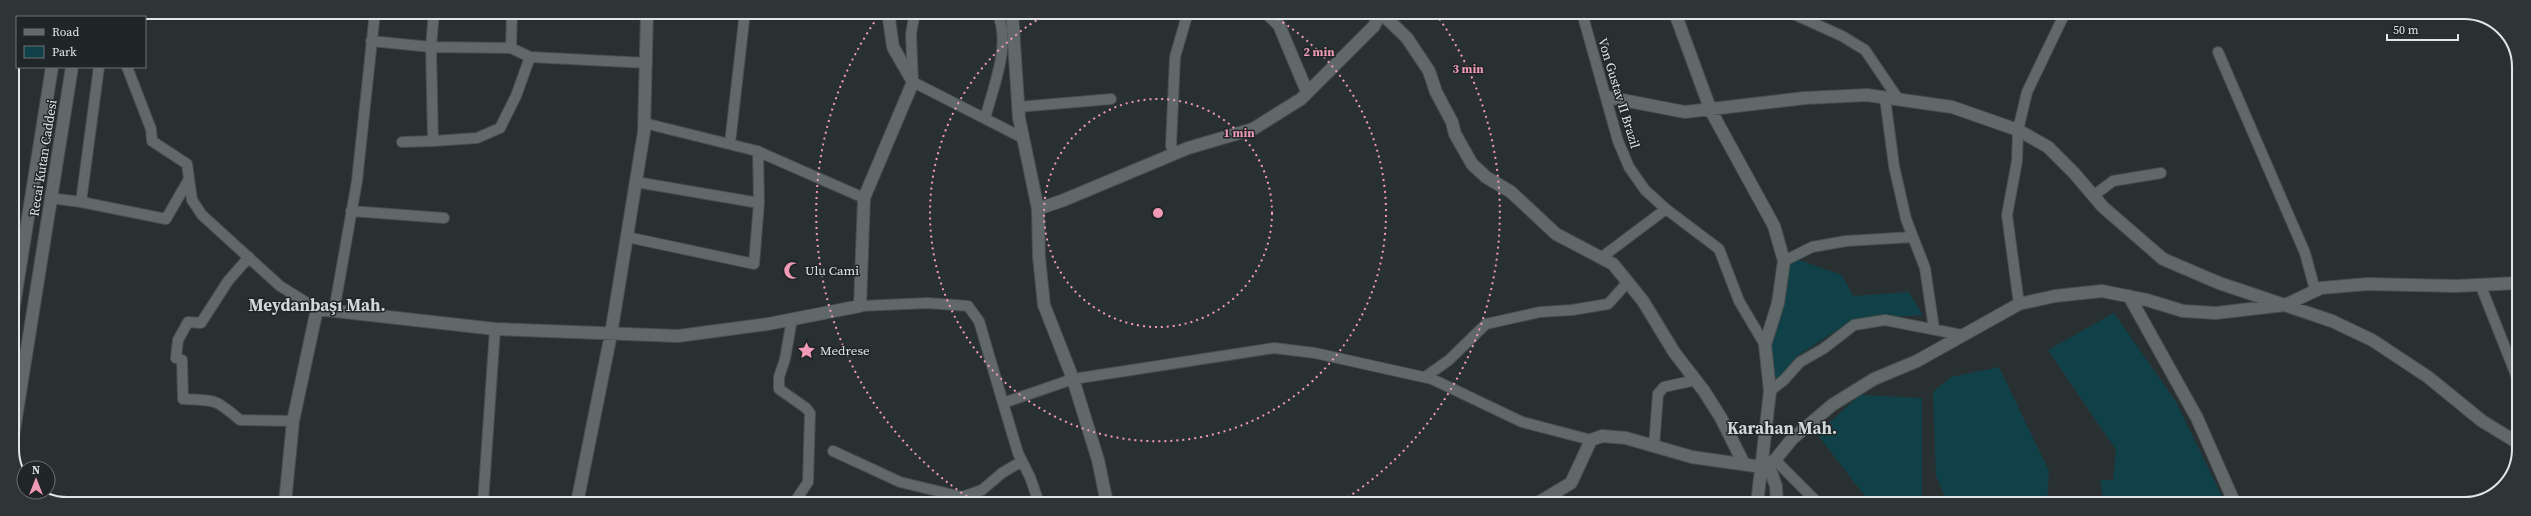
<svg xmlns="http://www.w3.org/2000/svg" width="2531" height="516" font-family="'Source Serif 4',serif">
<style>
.green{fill:#114148}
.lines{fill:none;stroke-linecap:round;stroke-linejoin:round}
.street-casing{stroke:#484d4e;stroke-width:12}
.secondary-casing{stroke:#484d4e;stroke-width:14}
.street{stroke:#616869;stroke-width:10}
.secondary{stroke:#616869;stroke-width:12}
.ring{fill:none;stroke:#f09ab6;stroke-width:2;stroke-dasharray:2 4}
.labels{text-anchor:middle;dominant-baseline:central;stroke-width:3;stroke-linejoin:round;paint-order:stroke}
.street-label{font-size:13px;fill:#e1e5e6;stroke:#202627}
.poi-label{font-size:13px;fill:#e1e5e6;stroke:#202627;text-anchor:start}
.district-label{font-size:17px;font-weight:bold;fill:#cfd7d8;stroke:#202627}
.rim{fill:none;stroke:#e1e5e6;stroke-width:2}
.centre{fill:#f09ab6;stroke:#202627;stroke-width:2}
.ring-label{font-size:12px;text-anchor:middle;font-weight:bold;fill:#f09ab6;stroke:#202627;stroke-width:3;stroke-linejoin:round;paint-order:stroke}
</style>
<rect width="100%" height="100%" fill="#293031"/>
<path class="green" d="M1799 260 1842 275 1853 296 1909 292 1923 315 1852 320 1796 357 1774 387 1765 345 1784 261Z
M2114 313 2176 402 2226 504H2104L2100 480H2113L2116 450 2048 350Z
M1999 367 2049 471 2047 504H1948L1936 476 1933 392 1951 377Z
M1860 395 1922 398V504H1871L1817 434Z"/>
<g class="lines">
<defs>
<path id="street" d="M434 12 431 47 433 141 477 138 500 128 516 96 530 57
M512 12 511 48 530 57 647 63
M915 12 911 34 913 82 1023 138
M1582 13 1618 141 1629 167 1645 190 1666 209 1719 249 1739 301 1765 345
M1791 13 1842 36 1865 50 1899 100
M371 41 431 47 511 48
M2218 52 2305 253 2315 290
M127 67 151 129 152 141 187 164 192 200 202 215 280 286 317 309
M1885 98 1894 166 1906 219 1925 268 1934 329
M1018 107 1111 99
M985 119C993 86 1012 45 997 12
M644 123 757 151 864 198
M402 142 433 141
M730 143 745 12
M1176 153 1171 146 1175 57 1188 12
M636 182 759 203 758 151
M2093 196 2113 181 2161 173
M50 198 81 202 99 67
M81 202 166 219 189 179
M351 211 444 218
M627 237 754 264 759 203
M249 257 228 281 201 323 188 322 178 340 176 358 182 360 183 399C217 401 214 398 240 420L293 421
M1602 257 1666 209
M1784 261 1812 247 1846 241 1913 237
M2480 284 2518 380
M2019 304 2007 215 2017 161 2018 130 2027 92 2065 13
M860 306 928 303 968 306 979 321 1003 403
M334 311 357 181 375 12
M792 319 785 359 779 377V389L806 408 810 413 808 482 794 503
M1425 377 1449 360 1486 324 1540 312 1572 310 1608 304 1627 283
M1770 391 1784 380 1800 362 1823 349 1854 325 1885 320 1962 335
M1654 447 1658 394 1664 387 1696 380
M833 451 900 482 962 497 982 490 1002 473 1022 461
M1775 460 1819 504
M483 503 495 329
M1039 503 1030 477 1018 453 1003 403 1073 379 1274 348 1315 353 1432 379 1522 422 1591 440"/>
<path id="secondary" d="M1012 12 1019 118 1038 209 1039 257 1044 305 1073 379 1098 460 1107 503
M1267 13 1279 25 1307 92
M1381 13 1407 38 1429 71 1436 92 1452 122 1455 134 1472 164 1486 177 1511 192 1556 234 1613 264 1643 301 1674 352 1704 391 1721 418 1744 464
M1675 13 1711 111 1774 226 1784 261 1778 303 1765 345 1770 391 1757 504
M59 17 60 15
M81 17V12
M133 17 151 12
M1607 97 1685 112 1805 98 1867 95 1952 107 2018 130 2048 147 2074 173 2103 207 2163 259 2219 283 2332 321 2372 340 2428 377 2482 421 2518 443
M1038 209 1064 200 1188 148 1253 129 1301 99 1374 26 1380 13
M2129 296 2197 418 2235 504
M12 318 52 67
M12 443 72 67
M1768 464 1776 486 1777 504
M285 503 293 421 317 309 495 329 678 336 768 324 860 306 864 198 913 82 893 47 888 12
M577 503 611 334 644 132 647 12
M1536 504 1571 483 1591 440 1602 436 1626 438 1692 457 1762 467 1775 460 1792 439 1832 405 1874 379 1917 361 2019 304 2055 296 2102 291 2147 300 2183 311 2216 313 2285 305 2321 288 2367 284 2456 286 2518 283"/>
</defs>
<use href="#street" class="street-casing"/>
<use href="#secondary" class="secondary-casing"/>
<use href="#street" class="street"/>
<use href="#secondary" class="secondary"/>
</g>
<g class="ring">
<circle cx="1158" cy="213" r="114"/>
<path d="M1267 13A228 228 0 1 1 1049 13"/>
<path d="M977 503A342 342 0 0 1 880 14M1436 14A342 342 0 0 1 1339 503"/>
</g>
<defs>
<symbol id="mosque-bare" viewBox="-9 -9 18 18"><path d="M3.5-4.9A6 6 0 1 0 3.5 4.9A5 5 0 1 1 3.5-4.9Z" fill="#f09ab6" stroke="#202627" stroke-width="2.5" paint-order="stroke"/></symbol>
<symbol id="sight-bare" viewBox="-9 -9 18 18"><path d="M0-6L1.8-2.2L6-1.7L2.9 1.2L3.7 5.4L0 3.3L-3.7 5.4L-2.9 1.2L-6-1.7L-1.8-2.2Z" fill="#f09ab6" stroke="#202627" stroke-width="2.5" paint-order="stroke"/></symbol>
</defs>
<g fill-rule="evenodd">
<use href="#mosque-bare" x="780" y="258" width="25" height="25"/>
<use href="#sight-bare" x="794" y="338" width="25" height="25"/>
</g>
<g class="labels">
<g class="street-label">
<text transform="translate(1619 93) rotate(73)">Von Gustav II Brazil</text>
<text transform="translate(43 158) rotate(-81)">Recai Kutan Caddesi</text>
</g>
<g class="poi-label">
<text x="805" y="270">Ulu Cami</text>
<text x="820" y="350">Medrese</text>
</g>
<g class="district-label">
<text x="317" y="305">Meydanbaşı Mah.</text>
<text x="1782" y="428">Karahan Mah.</text>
</g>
</g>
<path d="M0 0H2531V516H0ZM67 19H2464A48 48 0 0 1 2512 67V449A48 48 0 0 1 2464 497H67A48 48 0 0 1 19 449V67A48 48 0 0 1 67 19Z" fill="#2f3536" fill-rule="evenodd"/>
<path class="rim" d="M67 19H2464A48 48 0 0 1 2512 67V449A48 48 0 0 1 2464 497H67A48 48 0 0 1 19 449V67A48 48 0 0 1 67 19Z"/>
<circle cx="1158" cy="213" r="6" class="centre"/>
<g class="ring-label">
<text x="1319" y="56">2 min</text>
<text x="1468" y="73">3 min</text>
<text x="1239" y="137">1 min</text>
</g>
<rect x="16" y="16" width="130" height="52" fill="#202627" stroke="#6d7273"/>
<rect x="24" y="29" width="20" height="6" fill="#616869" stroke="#6d7273"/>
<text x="52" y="36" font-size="12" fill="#e1e5e6">Road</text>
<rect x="24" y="46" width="20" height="12" fill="#114148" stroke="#6d7273"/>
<text x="52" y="56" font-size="12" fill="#e1e5e6">Park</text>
<g transform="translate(36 480)"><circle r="19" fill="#202627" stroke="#6d7273"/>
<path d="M0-3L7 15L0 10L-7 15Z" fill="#f09ab6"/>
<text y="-6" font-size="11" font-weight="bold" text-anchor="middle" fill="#e1e5e6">N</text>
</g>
<path d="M2387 34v6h71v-6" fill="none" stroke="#e1e5e6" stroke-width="2"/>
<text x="2393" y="34" font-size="12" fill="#e1e5e6" stroke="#202627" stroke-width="3" paint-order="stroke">50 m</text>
</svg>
